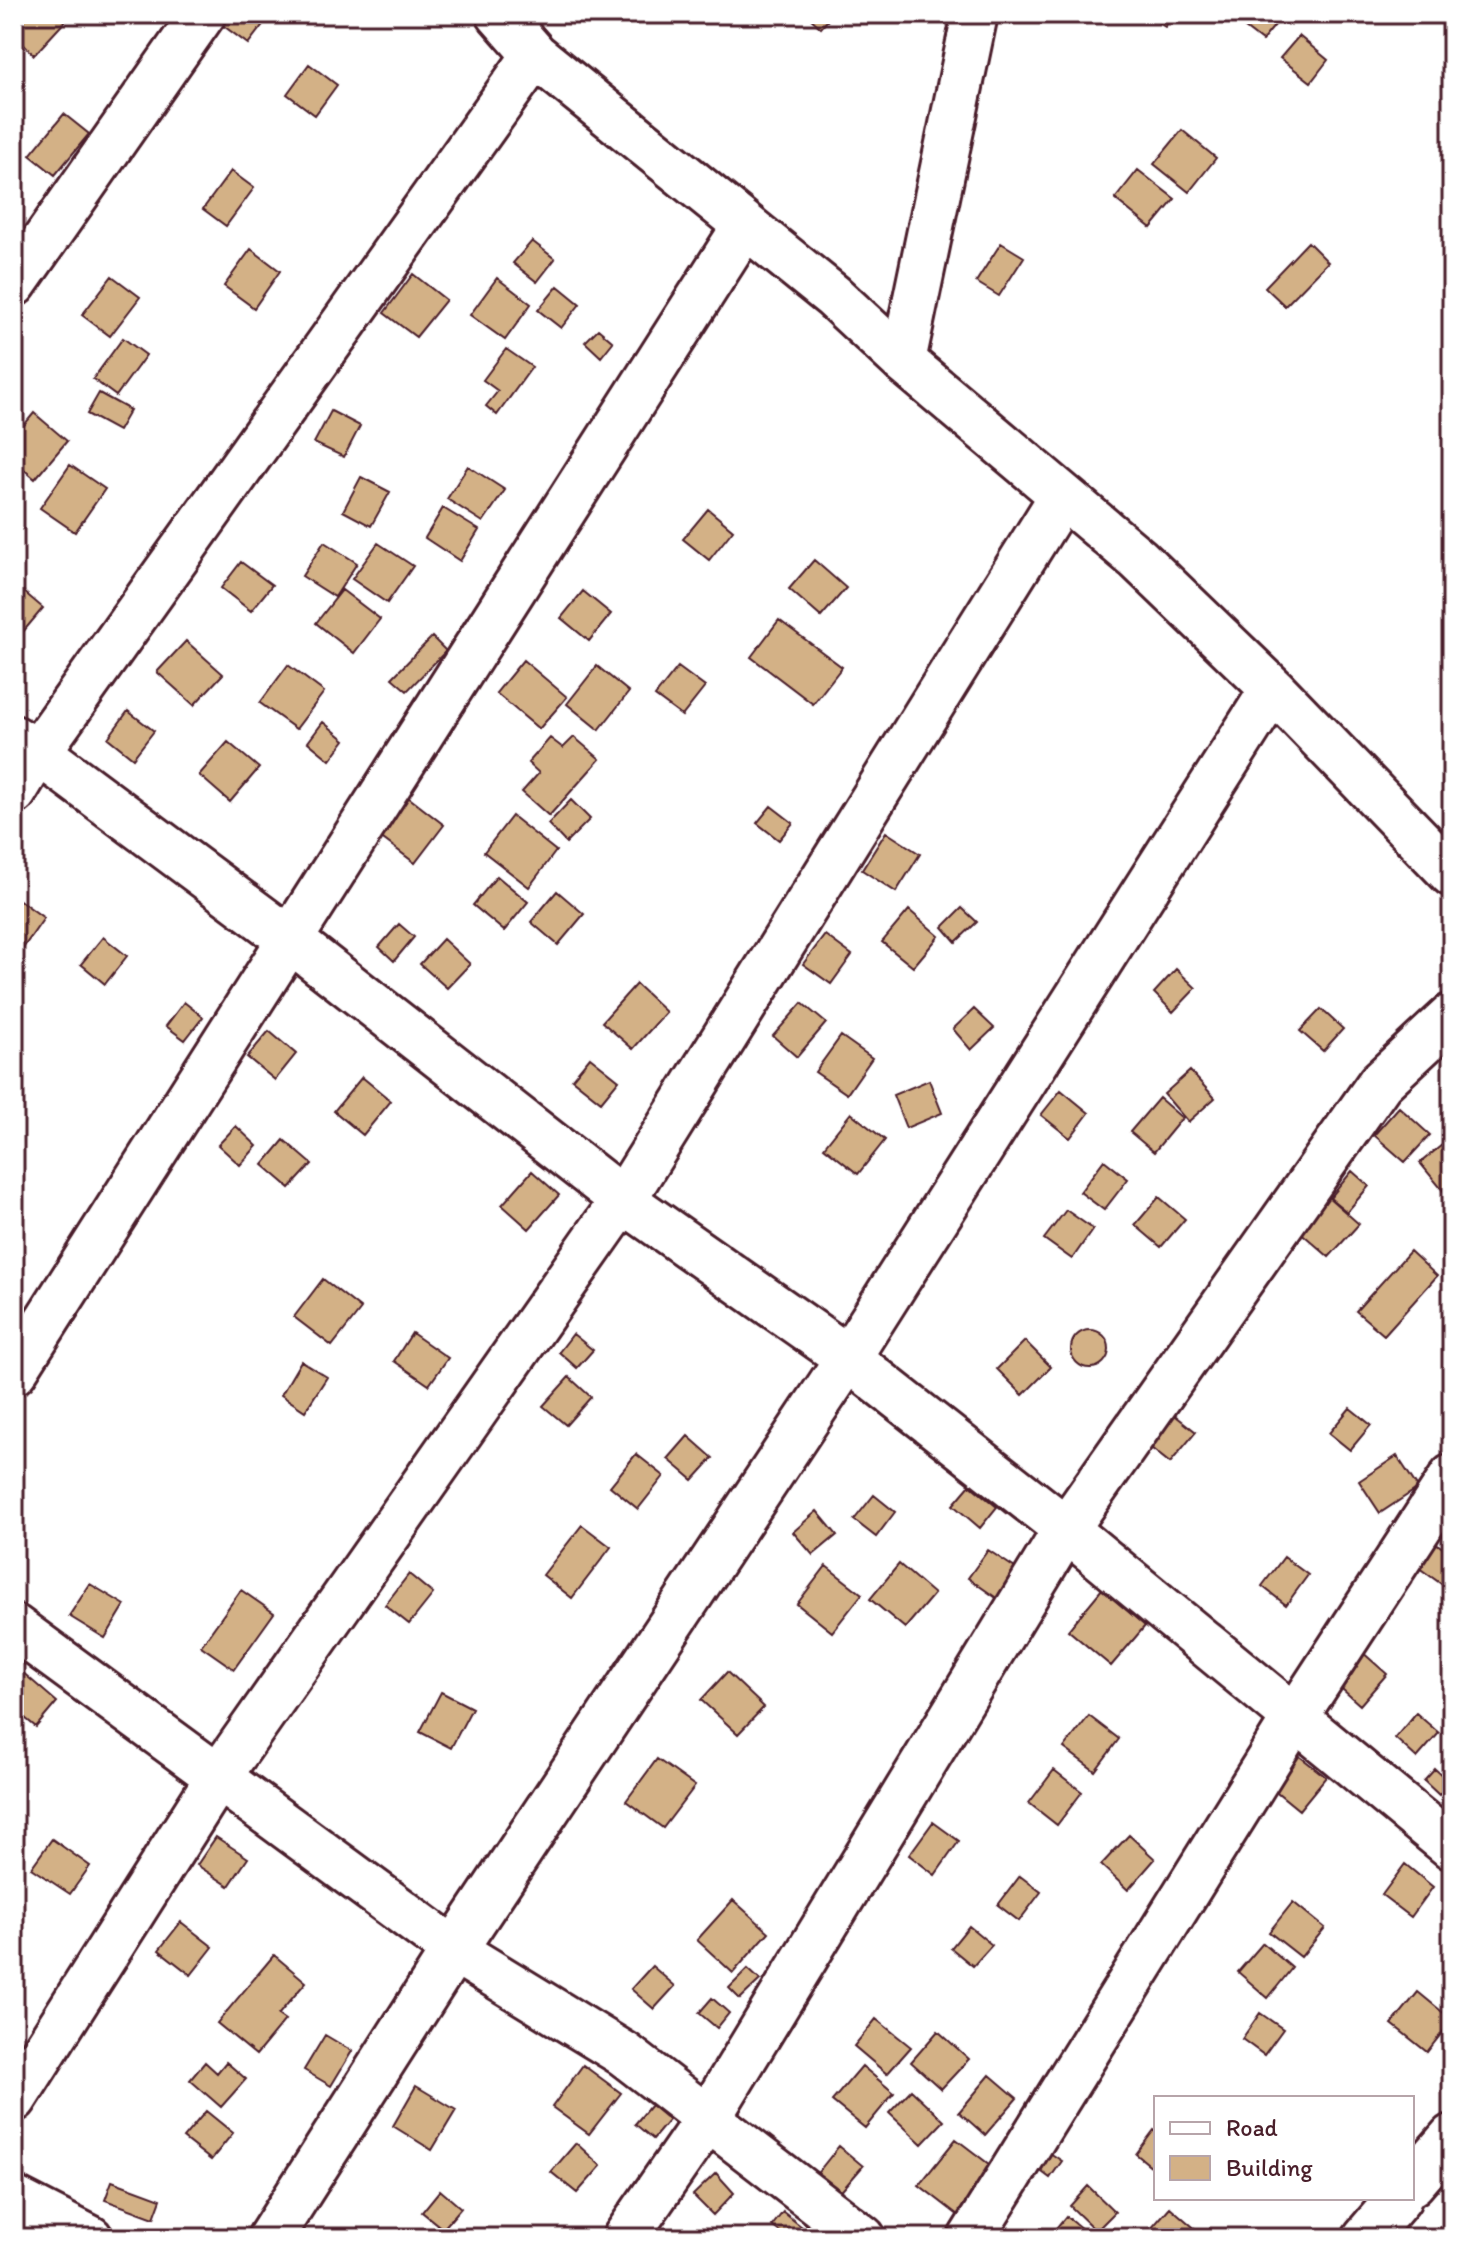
<svg xmlns="http://www.w3.org/2000/svg" width="1466" height="2252" font-family="Itim,sans-serif">
<style>
.building{fill:#d3b186;stroke:#4a1f2b;stroke-width:2}
.lines{fill:none;stroke-linecap:round;stroke-linejoin:round}
.street-casing{stroke:#4a1f2b;stroke-width:50}
.street{stroke:#fff;stroke-width:44}
</style>
<rect width="100%" height="100%" fill="#fff"/>
<filter id="ink" filterUnits="userSpaceOnUse"><feTurbulence type="fractalNoise" baseFrequency=".0125" numOctaves="2"/><feDisplacementMap in="SourceGraphic" scale="16" xChannelSelector="R" yChannelSelector="G"/><feConvolveMatrix kernelMatrix="1 2 1 2 8 2 1 2 1" color-interpolation-filters="sRGB"/></filter>
<g filter="url(#ink)">
<path class="building" d="M28 14H68L70 16 34 55 14 35V29Z
M228 14H271L248 44 221 24Z
M806 14H833L821 28Z
M1145 14H1174L1165 27Z
M1227 14H1284L1262 41Z
M1299 36 1328 60 1311 82 1280 58Z
M309 64 337 85 315 115 287 94Z
M64 114 89 134 55 175 30 155Z
M1182 130 1216 158 1189 192 1154 164Z
M1138 170 1175 199 1151 228 1115 199Z
M231 171 254 188 226 226 203 209Z
M532 241 555 259 537 282 513 263Z
M1308 242 1328 262 1285 306 1265 287Z
M1001 243 1024 257 999 296 976 282Z
M251 249 280 271 254 308 224 286Z
M413 274 446 300 416 337 384 313Z
M112 276 140 297 110 336 82 315Z
M497 278 531 304 505 340 470 315Z
M558 286 580 304 561 328 538 310Z
M598 329 613 342 601 357 585 342Z
M123 338 146 355 116 396 93 379Z
M506 349 532 367 497 415 486 406 498 391 483 380Z
M99 393 130 410 118 431 87 414Z
M331 411 360 426 344 457 314 443Z
M34 413 67 441 35 479 14 461V437Z
M70 465 105 489 75 532 40 508Z
M468 466 505 490 483 522 447 499Z
M361 477 390 492 371 526 343 511Z
M443 508 479 530 460 561 425 538Z
M708 509 733 530 709 560 683 539Z
M324 542 357 563 335 597 302 576Z
M378 543 413 566 387 603 352 579Z
M814 560 846 588 821 617 789 589Z
M241 562 272 585 251 611 221 588Z
M17 586 43 608 17 639 14 636V589Z
M342 590 380 619 354 653 316 623Z
M583 591 611 614 589 641 561 618Z
M779 620 842 667 813 704 751 657Z
M432 637 446 651 407 691 392 678Z
M186 641 223 674 194 705 157 672Z
M523 660 567 697 539 729 496 693Z
M288 665 324 692 296 729 260 703Z
M597 666 629 692 599 730 567 704Z
M678 667 705 687 682 716 655 696Z
M128 711 154 731 133 758 108 738Z
M323 722 345 740 330 760 308 742Z
M574 737 600 759 549 816 522 792 539 773 528 763 550 738 563 748Z
M228 742 259 768 230 802 199 775Z
M408 797 444 825 415 863 379 836Z
M571 800 590 819 566 843 548 824Z
M771 806 793 823 779 840 757 823Z
M512 816 556 851 529 887 484 852Z
M886 832 920 854 896 892 862 870Z
M497 876 528 902 504 931 473 905Z
M557 891 584 914 558 945 531 922Z
M14 896 44 918 21 951 14 946Z
M962 908 977 922 956 942 943 927Z
M909 910 939 936 913 967 882 942Z
M399 924 414 937 394 961 379 947Z
M825 935 852 955 831 984 803 964Z
M103 937 127 956 105 984 81 964Z
M443 939 470 964 447 988 420 964Z
M1176 969 1196 988 1173 1012 1154 993Z
M636 984 666 1012 633 1049 602 1022Z
M184 1002 203 1017 185 1040 166 1026Z
M802 1003 826 1023 797 1057 773 1036Z
M974 1009 994 1028 971 1050 953 1029Z
M1321 1009 1343 1029 1323 1051 1300 1031Z
M269 1031 296 1054 275 1080 247 1057Z
M841 1036 872 1058 847 1094 815 1072Z
M590 1057 619 1080 601 1102 572 1079Z
M1190 1071 1215 1098 1188 1122 1164 1094Z
M362 1077 391 1101 363 1135 334 1111Z
M929 1080 942 1113 906 1128 893 1095Z
M1061 1090 1089 1113 1070 1138 1041 1115Z
M1159 1098 1182 1118 1154 1152 1130 1132Z
M1399 1107 1430 1135 1405 1162 1374 1135Z
M851 1113 885 1140 858 1174 824 1147Z
M236 1126 257 1146 240 1165 218 1145Z
M284 1140 312 1164 290 1188 263 1165Z
M1448 1140 1452 1144V1195L1449 1198 1420 1163Z
M1104 1160 1128 1179 1104 1210 1080 1192Z
M532 1171 559 1195 529 1229 502 1205Z
M1352 1171 1369 1186 1347 1212 1330 1198Z
M1327 1196 1359 1224 1329 1257 1298 1230Z
M1159 1197 1185 1219 1161 1247 1135 1225Z
M1066 1210 1093 1229 1072 1259 1044 1239Z
M1410 1251 1437 1276 1384 1335 1356 1311Z
M323 1279 361 1309 332 1346 294 1317Z
M1071 1349a19 19 0 1 1 38 0a19 19 0 1 1-38 0Z
M412 1333 448 1358 429 1385 394 1361Z
M573 1334 593 1350 577 1368 559 1352Z
M1025 1341 1051 1367 1023 1395 997 1369Z
M301 1361 327 1377 305 1411 281 1395Z
M569 1377 591 1397 566 1425 543 1406Z
M1350 1408 1371 1425 1350 1450 1329 1433Z
M1167 1409 1196 1432 1170 1463 1141 1440Z
M688 1436 713 1458 693 1480 668 1459Z
M636 1454 664 1476 638 1509 610 1486Z
M1397 1456 1418 1488 1380 1513 1359 1481Z
M970 1485 997 1507 980 1528 953 1505Z
M874 1495 895 1512 876 1537 854 1520Z
M817 1511 837 1535 813 1555 793 1532Z
M582 1525 611 1547 572 1598 543 1575Z
M1432 1540 1452 1555V1581L1447 1588 1415 1565Z
M988 1550 1018 1570 998 1599 968 1578Z
M1284 1557 1308 1575 1286 1605 1262 1586Z
M899 1564 934 1594 905 1628 870 1599Z
M826 1566 862 1594 832 1632 797 1604Z
M409 1574 433 1594 409 1624 385 1605Z
M90 1584 125 1605 105 1638 69 1616Z
M1102 1589 1145 1626 1111 1666 1068 1630Z
M241 1590 274 1613 234 1669 201 1646Z
M1361 1651 1387 1674 1360 1705 1334 1682Z
M14 1665 57 1702 36 1727 14 1709Z
M727 1672 764 1707 738 1734 701 1700Z
M441 1692 472 1708 451 1748 420 1732Z
M1416 1713 1439 1733 1417 1758 1395 1738Z
M1089 1716 1119 1739 1095 1771 1064 1748Z
M1298 1755 1326 1777 1299 1810 1272 1788Z
M657 1759 695 1786 663 1828 626 1801Z
M1435 1769 1451 1783 1439 1795 1424 1781Z
M1054 1770 1082 1792 1057 1825 1029 1803Z
M933 1822 959 1841 935 1875 909 1855Z
M1129 1835 1155 1859 1128 1890 1101 1865Z
M216 1837 248 1858 229 1886 197 1865Z
M52 1839 90 1866 70 1894 31 1868Z
M1405 1864 1433 1887 1411 1917 1382 1895Z
M1020 1876 1041 1892 1019 1921 998 1905Z
M733 1900 769 1932 733 1973 697 1940Z
M1293 1902 1325 1928 1301 1957 1269 1932Z
M181 1922 213 1947 191 1975 159 1950Z
M969 1926 992 1945 973 1966 951 1948Z
M1263 1943 1292 1968 1268 1998 1238 1972Z
M274 1955 306 1982 278 2015 285 2020 256 2055 217 2023Z
M652 1966 675 1986 654 2009 631 1989Z
M748 1969 760 1980 740 1999 729 1988Z
M1418 1992 1452 2020 1427 2052 1392 2024Z
M712 1998 729 2013 717 2028 699 2013Z
M1260 2013 1283 2029 1264 2055 1242 2039Z
M876 2019 911 2047 887 2074 854 2046Z
M938 2031 969 2059 941 2089 911 2062Z
M325 2035 352 2051 331 2086 304 2070Z
M205 2062 217 2073 226 2062 246 2079 221 2107 190 2080Z
M583 2065 621 2093 589 2134 552 2107Z
M862 2066 894 2093 865 2128 832 2101Z
M990 2075 1017 2098 985 2135 959 2112Z
M416 2086 456 2110 432 2150 393 2126Z
M911 2090 944 2121 922 2144 889 2113Z
M651 2105 669 2120 653 2139 635 2124Z
M206 2111 233 2133 211 2160 183 2138Z
M1154 2130 1156 2132V2162L1152 2167 1136 2154Z
M956 2139 994 2168 958 2215 919 2185Z
M576 2143 601 2166 577 2193 551 2172Z
M839 2146 863 2166 838 2195 815 2176Z
M1050 2153 1062 2161 1050 2178 1038 2169Z
M716 2173 734 2193 713 2215 693 2195Z
M112 2181 161 2199 154 2218 105 2200Z
M1088 2186 1115 2212 1096 2231 1070 2206Z
M440 2190 461 2208 443 2229 422 2212Z
M1170 2207 1200 2233 1196 2238H1158L1149 2231Z
M783 2212 807 2231 802 2238H788L772 2226Z
M1066 2216 1093 2238H1048Z
M1446 2220 1452 2224V2238H1432Z"/>
<g class="lines">
<defs>
<path id="street" d="M499 14 535 55 833 296 903 361 1138 559 1273 689 1452 874
M14 284 203 14
M903 361 975 14
M14 738 38 752 288 938 623 1200 848 1358 1066 1529 1452 1847
M14 792 38 752 535 55
M14 1372 745 226
M14 1627 454 1950 624 2054 863 2238
M14 2099 217 1779 623 1200 1062 496
M1412 2183 1452 2137
M14 2199 90 2238
M270 2238 454 1950 848 1358 1273 689
M625 2238 708 2118 1066 1529 1380 1083 1452 1016
M971 2238 1294 1719 1452 1477
M1365 2238 1399 2198"/>
</defs>
<use href="#street" class="street-casing"/>
<use href="#street" class="street"/>
</g>
</g>
<rect width="1466" height="2252" fill="none" stroke="#fff" stroke-width="48"/>
<rect x="24" y="24" width="1418" height="2204" fill="none" stroke="#4a1f2b" stroke-width="3" filter="url(#ink)"/>
<rect x="1154" y="2096" width="260" height="104" fill="#ffffff" stroke="#b7a5aa" stroke-width="2"/>
<rect x="1170" y="2122" width="40" height="12" fill="#ffffff" stroke="#b7a5aa" stroke-width="2"/>
<text x="1226" y="2136" font-size="24" fill="#4a1f2b">Road</text>
<rect x="1170" y="2156" width="40" height="24" fill="#d3b186" stroke="#b7a5aa" stroke-width="2"/>
<text x="1226" y="2176" font-size="24" fill="#4a1f2b">Building</text>
</svg>
